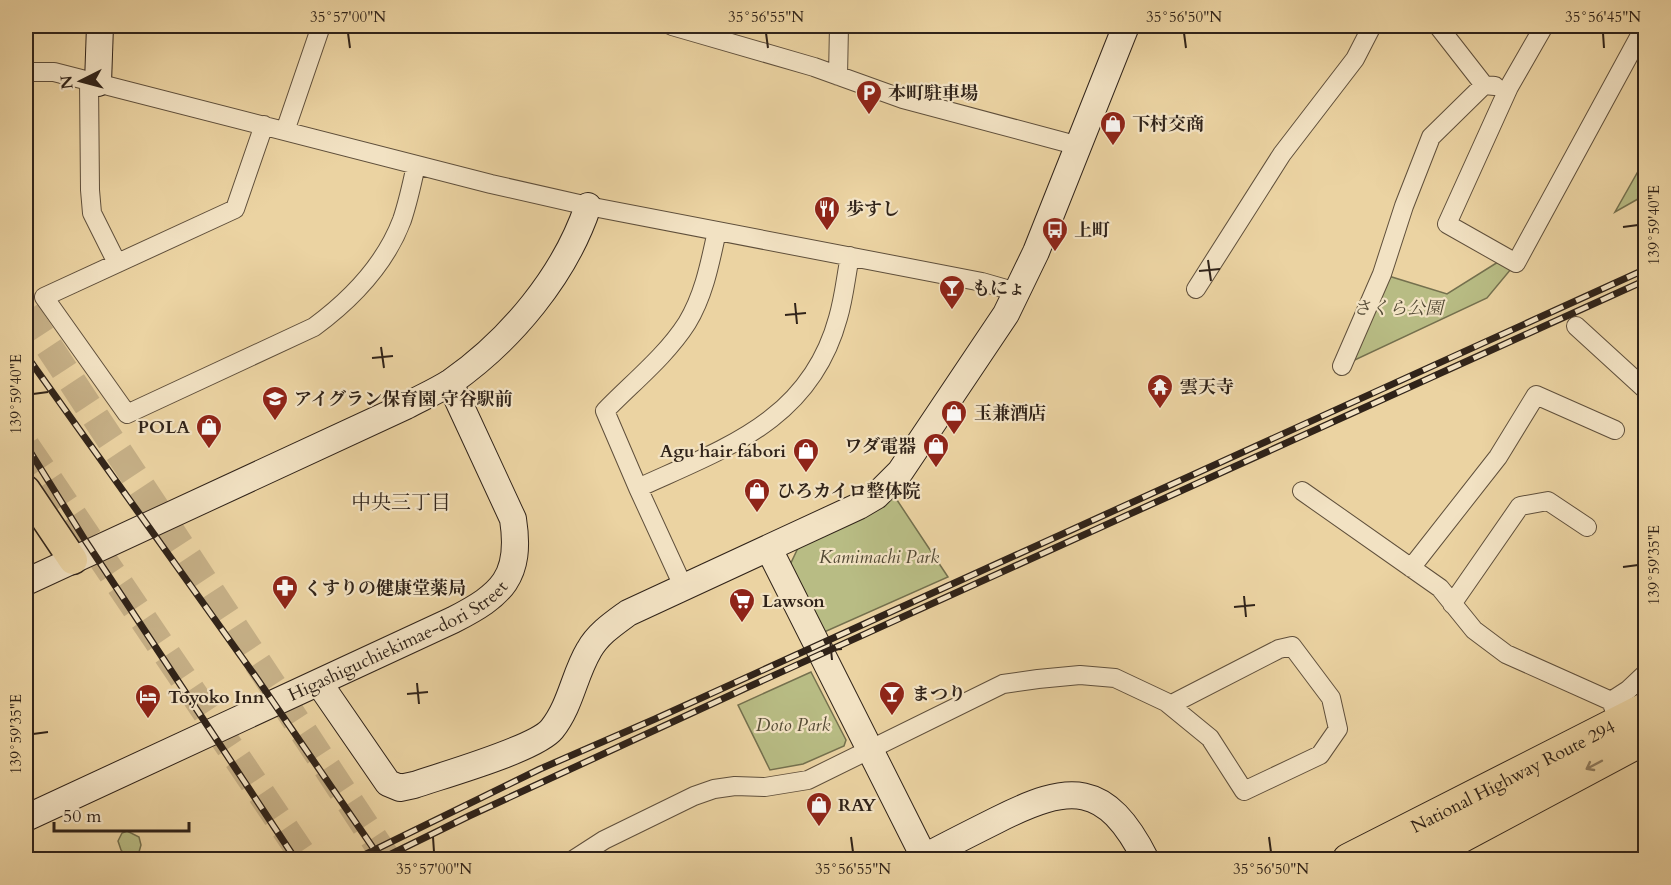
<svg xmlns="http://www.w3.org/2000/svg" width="1671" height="885" font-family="Cardo,'Noto Serif JP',serif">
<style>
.green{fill:#b8bc84;stroke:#74704e;stroke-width:1.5}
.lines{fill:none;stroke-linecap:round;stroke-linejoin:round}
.primary-tunnel{stroke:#c6b087;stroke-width:28;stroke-dasharray:28 14;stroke-linecap:butt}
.street-casing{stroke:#5f4f3b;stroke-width:20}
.secondary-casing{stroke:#302319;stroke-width:28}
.primary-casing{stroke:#302319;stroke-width:31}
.highway-casing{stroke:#302319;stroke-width:35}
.street{stroke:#f2e2c3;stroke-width:18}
.secondary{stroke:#f2e2c3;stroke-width:26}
.primary{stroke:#ebd3a2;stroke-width:28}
.highway{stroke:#ebd3a2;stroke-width:33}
.rail-casing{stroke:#302319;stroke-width:7}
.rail{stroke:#f2e2c3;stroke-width:4.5;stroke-dasharray:14;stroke-linecap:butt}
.oneway{stroke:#8e7b5e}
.ticks{fill:none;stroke:#302319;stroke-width:2}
.labels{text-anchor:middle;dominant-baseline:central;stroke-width:4.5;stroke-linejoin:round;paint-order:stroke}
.poi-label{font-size:18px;font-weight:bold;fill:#302319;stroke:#f2e2c3;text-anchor:start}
.park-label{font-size:18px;font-style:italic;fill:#524934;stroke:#f2e2c3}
.street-label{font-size:18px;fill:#302319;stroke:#f2e2c3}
.neighbourhood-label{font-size:20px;fill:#302319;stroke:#f2e2c3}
.neatline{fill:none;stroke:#302319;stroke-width:2}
.ticks-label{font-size:15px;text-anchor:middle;fill:#302319}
</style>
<rect width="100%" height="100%" fill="#ebd3a2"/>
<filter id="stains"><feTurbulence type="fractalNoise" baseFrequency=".00333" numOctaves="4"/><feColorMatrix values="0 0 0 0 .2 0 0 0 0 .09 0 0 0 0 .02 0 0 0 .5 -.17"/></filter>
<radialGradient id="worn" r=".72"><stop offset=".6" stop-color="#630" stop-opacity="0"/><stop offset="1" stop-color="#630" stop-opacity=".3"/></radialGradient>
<path class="green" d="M1645 159V195L1615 212Z
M1506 257 1516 263 1487 298 1342 366 1382 274 1447 294Z
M893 494 948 577 822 633 789 567 798 548Z
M811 672 846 740 844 746 803 764 770 770 738 705Z
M127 831 139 837 141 845 137 859H128L121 850 118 841 122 833Z"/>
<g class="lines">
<path class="primary-tunnel" d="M26 312 388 860
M26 446 306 860"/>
<defs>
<path id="street" d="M672 26 814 67 903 99 1079 146
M1438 26 1484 85 1495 86
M1544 26 1509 87 1447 224 1516 263 1645 26
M26 72H54L491 184 588 206 982 282 1017 292
M838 76 839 26
M89 81 90 190 92 213 117 263
M264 125 235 209 44 297 127 414 314 327C352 299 385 265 402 220 408 202 412 184 416 165
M285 131 321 26
M1196 289 1282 154 1355 59 1372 26
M1576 326 1646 390
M1342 366 1382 274 1404 206 1431 137 1484 85
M638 488C725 448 810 421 838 318 844 298 846 276 850 256
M1302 491 1440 588 1474 630 1506 654 1611 701 1622 731
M1411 568 1498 457 1536 395 1615 430
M683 586 638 488 605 411C632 383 666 356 687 323 704 295 710 263 717 231
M1452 604 1520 506 1548 501 1587 527
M1611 701 1628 690 1646 673
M573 860 604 840 694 796 714 789 735 786 765 787 808 780 1003 684 1038 679 1080 675 1115 678 1166 702 1210 738 1244 791 1320 755 1338 729 1331 698 1292 646 1279 649 1170 705"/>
<g id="secondary">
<path d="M98 83 100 26"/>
<path d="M769 549 924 857"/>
<path d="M26 582 406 406C421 398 437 391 451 382 511 340 565 275 588 206"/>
<path d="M319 683 388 783 400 788 414 785C443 775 536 749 552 729 571 705 574 675 589 650 598 634 613 624 628 613L859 506 876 496 900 472 1006 314 1036 252 1126 26"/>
<path id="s1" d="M26 818 453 620C502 595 522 577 513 519L450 383"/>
<path d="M919 860C945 846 971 833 997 820 1070 783 1106 781 1146 860"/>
</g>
<path id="primary" d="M26 490 73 560"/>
<g id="highway">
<path id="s2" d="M1349 860 1646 709"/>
<path d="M1416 860 1646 737"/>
</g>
</defs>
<use href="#street" class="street-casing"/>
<use href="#secondary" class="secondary-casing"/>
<use href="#primary" class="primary-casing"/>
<use href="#highway" class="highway-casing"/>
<use href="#street" class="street"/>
<use href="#secondary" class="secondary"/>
<use href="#primary" class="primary"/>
<use href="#highway" class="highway"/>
<defs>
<path id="rail" d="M26 355 258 680 378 855
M26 445 85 540 296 860
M354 860 540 769 655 719 1646 269
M379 860 469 816 746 688 1646 280"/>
</defs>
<use href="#rail" class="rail-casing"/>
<use href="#rail" class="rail"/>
</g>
<defs><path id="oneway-shaft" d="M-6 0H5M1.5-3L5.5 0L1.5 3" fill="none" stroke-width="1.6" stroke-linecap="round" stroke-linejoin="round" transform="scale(1.5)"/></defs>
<use class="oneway" href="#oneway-shaft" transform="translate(1594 765) rotate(152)"/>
<path class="ticks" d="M348 33 350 48M766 33 768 48M1184 33 1186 48M1603 33 1604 48M1623 227 1638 225M1208 260 1211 281M1199 271 1220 269M795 303 797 324M785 315 806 313M381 347 384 368M372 358 393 356M33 394 48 392M1623 567 1638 565M1244 596 1246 617M1234 607 1255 605M830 639 832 660M821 651 842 649M417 683 419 704M407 694 428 692M33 734 48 732M433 837 434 852M851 837 853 852M1269 837 1271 852"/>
<defs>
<symbol id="parking-pin" viewBox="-11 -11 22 30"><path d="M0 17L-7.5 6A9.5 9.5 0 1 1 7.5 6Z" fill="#8f2418" stroke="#f2e2c3"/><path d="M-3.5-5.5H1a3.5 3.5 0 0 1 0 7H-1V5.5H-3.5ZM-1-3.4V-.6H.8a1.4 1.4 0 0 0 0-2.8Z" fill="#fff"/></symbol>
<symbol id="shop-pin" viewBox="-11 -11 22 30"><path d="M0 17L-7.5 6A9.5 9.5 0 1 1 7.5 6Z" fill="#8f2418" stroke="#f2e2c3"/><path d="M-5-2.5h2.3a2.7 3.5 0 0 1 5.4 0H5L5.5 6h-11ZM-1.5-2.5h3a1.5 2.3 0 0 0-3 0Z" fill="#fff"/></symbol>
<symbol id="restaurant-pin" viewBox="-11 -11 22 30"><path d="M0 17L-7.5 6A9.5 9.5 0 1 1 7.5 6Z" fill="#8f2418" stroke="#f2e2c3"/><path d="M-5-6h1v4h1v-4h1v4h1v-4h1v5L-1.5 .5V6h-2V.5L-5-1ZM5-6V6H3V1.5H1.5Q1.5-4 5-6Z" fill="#fff"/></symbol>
<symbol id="bus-pin" viewBox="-11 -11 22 30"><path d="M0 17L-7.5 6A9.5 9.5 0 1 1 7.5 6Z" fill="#8f2418" stroke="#f2e2c3"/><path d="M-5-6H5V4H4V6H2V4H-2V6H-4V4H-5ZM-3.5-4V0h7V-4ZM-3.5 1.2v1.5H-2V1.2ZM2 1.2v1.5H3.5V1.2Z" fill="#fff"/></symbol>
<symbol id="bar-pin" viewBox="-11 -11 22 30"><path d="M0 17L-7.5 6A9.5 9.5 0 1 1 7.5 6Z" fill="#8f2418" stroke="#f2e2c3"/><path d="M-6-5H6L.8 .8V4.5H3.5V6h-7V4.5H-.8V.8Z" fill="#fff"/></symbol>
<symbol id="temple-pin" viewBox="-11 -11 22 30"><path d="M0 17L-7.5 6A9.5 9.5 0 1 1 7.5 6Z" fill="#8f2418" stroke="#f2e2c3"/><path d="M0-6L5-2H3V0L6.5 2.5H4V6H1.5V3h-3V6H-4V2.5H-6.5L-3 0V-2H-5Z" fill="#fff"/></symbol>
<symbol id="school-pin" viewBox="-11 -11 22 30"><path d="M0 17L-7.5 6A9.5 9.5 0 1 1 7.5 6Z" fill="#8f2418" stroke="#f2e2c3"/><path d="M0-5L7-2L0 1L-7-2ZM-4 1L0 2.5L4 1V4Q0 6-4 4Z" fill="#fff"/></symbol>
<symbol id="pharmacy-pin" viewBox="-11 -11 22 30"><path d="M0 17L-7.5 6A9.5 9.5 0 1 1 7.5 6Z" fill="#8f2418" stroke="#f2e2c3"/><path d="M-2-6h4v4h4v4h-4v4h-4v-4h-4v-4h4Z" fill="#fff"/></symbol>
<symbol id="supermarket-pin" viewBox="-11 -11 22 30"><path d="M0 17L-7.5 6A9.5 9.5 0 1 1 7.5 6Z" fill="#8f2418" stroke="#f2e2c3"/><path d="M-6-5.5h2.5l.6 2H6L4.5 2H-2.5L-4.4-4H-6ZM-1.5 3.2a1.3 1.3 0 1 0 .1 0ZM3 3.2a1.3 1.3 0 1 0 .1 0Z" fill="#fff"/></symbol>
<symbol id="hotel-pin" viewBox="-11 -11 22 30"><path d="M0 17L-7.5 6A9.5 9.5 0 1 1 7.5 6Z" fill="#8f2418" stroke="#f2e2c3"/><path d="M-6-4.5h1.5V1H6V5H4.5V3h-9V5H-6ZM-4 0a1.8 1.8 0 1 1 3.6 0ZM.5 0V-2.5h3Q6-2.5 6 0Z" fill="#fff"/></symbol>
</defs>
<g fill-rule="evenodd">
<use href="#parking-pin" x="854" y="78" width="30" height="40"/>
<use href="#shop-pin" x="1098" y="109" width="30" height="40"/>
<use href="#restaurant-pin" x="812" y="194" width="30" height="40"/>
<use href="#bus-pin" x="1040" y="215" width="30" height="40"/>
<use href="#bar-pin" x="937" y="273" width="30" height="40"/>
<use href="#temple-pin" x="1145" y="372" width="30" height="40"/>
<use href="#school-pin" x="260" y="384" width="30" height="40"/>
<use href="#shop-pin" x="939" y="398" width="30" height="40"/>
<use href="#shop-pin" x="194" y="412" width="30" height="40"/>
<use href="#shop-pin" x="921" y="431" width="30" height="40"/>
<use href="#shop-pin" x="791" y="436" width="30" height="40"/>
<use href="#shop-pin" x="742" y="476" width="30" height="40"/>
<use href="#pharmacy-pin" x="270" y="573" width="30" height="40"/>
<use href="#supermarket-pin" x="727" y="586" width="30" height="40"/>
<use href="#bar-pin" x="877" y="679" width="30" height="40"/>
<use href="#hotel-pin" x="133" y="682" width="30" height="40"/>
<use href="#shop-pin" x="804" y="790" width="30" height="40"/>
</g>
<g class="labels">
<g class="poi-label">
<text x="888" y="93">本町駐車場</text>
<text x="1132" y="124">下村交商</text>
<text x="846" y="209">歩すし</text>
<text x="1074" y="230">上町</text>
<text x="972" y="288">もにょ</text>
<text x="1180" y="387">雲天寺</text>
<text x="294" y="399">アイグラン保育園 守谷駅前</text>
<text x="974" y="413">玉兼酒店</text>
<text x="190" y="427" text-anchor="end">POLA</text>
<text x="916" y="446" text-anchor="end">ワダ電器</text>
<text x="786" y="451" text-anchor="end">Agu hair fabori</text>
<text x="777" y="491">ひろカイロ整体院</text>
<text x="304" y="588">くすりの健康堂薬局</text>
<text x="762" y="601">Lawson</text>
<text x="912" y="694">まつり</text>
<text x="168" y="697">Toyoko Inn</text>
<text x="838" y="805">RAY</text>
</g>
<g class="park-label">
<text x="1398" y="308">さくら公園</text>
<text x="879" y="557">Kamimachi Park</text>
<text x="793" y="725">Doto Park</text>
</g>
<g class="street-label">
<text stroke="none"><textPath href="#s1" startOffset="412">Higashiguchiekimae-dori Street</textPath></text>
<text stroke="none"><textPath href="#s2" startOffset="184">National Highway Route 294</textPath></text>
</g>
<g class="neighbourhood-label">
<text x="401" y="502">中央三丁目</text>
</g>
</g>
<rect width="1671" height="885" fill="none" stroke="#ebd3a2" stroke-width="66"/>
<g transform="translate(81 81) rotate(264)" stroke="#f2e2c3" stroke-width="4.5" paint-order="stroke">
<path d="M0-4.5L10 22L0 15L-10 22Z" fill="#302319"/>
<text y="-9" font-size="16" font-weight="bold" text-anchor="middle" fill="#302319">N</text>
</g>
<path d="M54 822v9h135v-9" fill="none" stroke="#302319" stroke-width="3"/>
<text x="63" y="822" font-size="18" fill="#302319" stroke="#f2e2c3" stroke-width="4.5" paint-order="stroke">50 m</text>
<rect x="33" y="33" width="1605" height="819" class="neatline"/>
<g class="ticks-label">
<text x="348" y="22">35°57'00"N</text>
<text x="766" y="22">35°56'55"N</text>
<text x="1184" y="22">35°56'50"N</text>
<text x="1603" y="22">35°56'45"N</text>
<text transform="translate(1654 225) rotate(-90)" y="5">139°59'40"E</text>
<text transform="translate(16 394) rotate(-90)" y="5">139°59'40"E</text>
<text transform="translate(1654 565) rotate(-90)" y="5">139°59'35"E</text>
<text transform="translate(16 734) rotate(-90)" y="5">139°59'35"E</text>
<text x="434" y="874">35°57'00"N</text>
<text x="853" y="874">35°56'55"N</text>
<text x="1271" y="874">35°56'50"N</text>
</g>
<rect width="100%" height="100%" filter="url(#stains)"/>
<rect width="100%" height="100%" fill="url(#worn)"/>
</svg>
